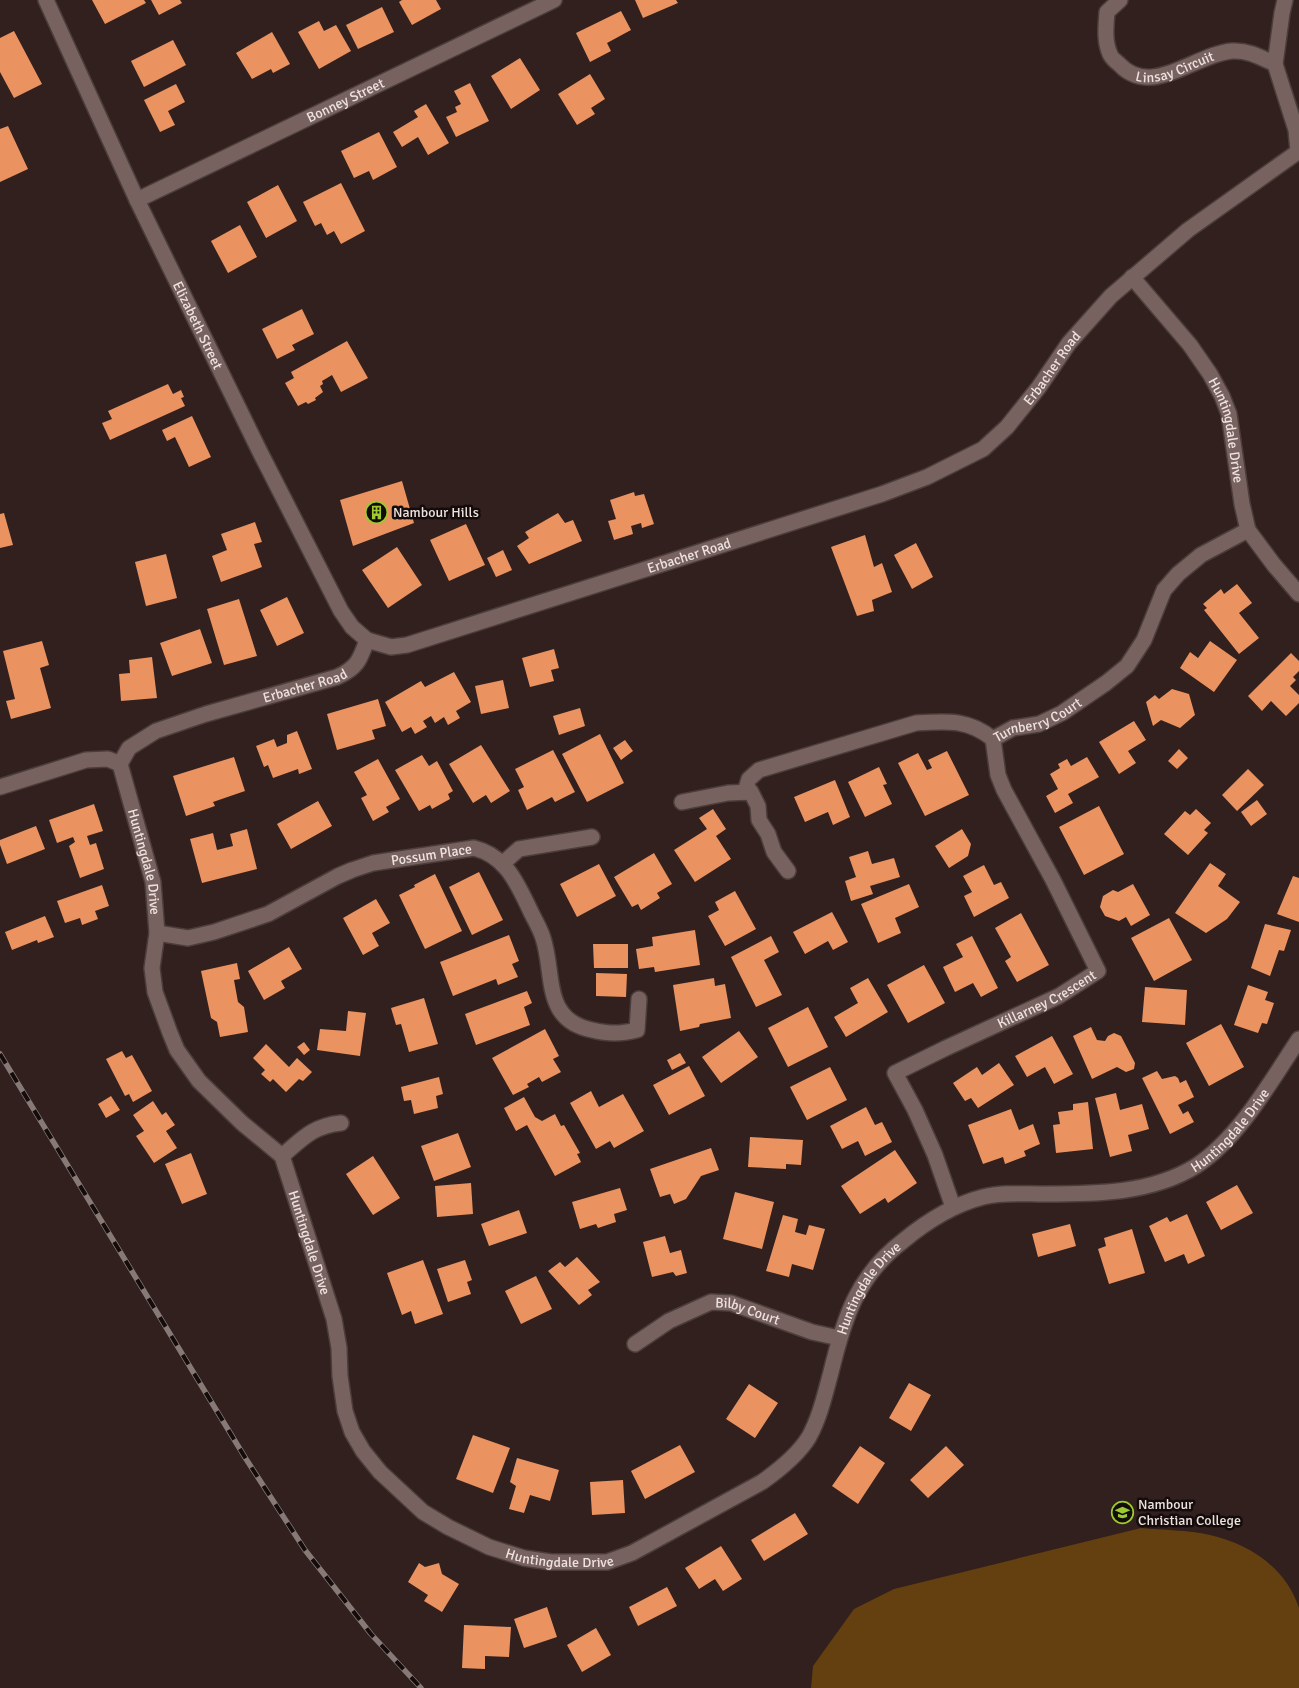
<svg xmlns="http://www.w3.org/2000/svg" width="1299" height="1688" font-family="Signika,sans-serif">
<style>
.green{fill:#643f0f}
.building{fill:#eb9261}
.lines{fill:none;stroke-linecap:round;stroke-linejoin:round}
.minor-casing{stroke:#4b3d3b;stroke-width:18}
.minor{stroke:#77625f;stroke-width:15}
.rail-casing{stroke:#877976;stroke-width:5.5}
.rail{stroke:#140c0b;stroke-width:4;stroke-dasharray:11;stroke-linecap:butt}
.labels{text-anchor:middle;dominant-baseline:central;stroke-width:5;stroke-linejoin:round;paint-order:stroke}
.street-label{font-size:14px;fill:#eee2e0;stroke:#140c0b}
.poi-label{font-size:14px;fill:#eee2e0;stroke:#140c0b;text-anchor:start}
</style>
<rect width="100%" height="100%" fill="#31201d"/>
<path class="green" d="M1141 1528C1163 1530 1188 1530 1210 1535 1250 1544 1286 1568 1299 1608V1688H811L813 1666 854 1609 894 1589Z"/>
<path class="building" d="M92 0H144L146 3 105 24Z
M151 0H180L182 3 159 15Z
M402 0H436L441 9 412 25 399 2Z
M635 0H676L678 3 643 18Z
M382 7 394 32 358 49 346 25Z
M621 11 631 30 607 43 611 51 590 62 576 33Z
M319 21 324 31 336 25 351 51 319 69 298 32Z
M14 31 42 84 14 98 0 72V38Z
M272 32 290 64 273 73 271 69 252 79 236 53Z
M173 40 186 65 144 87 131 61Z
M520 58 540 90 511 109 491 76Z
M590 74 605 99 591 108 595 114 577 125 558 94Z
M470 83 489 121 456 137 446 117 457 112 455 107 461 104 454 91Z
M176 84 185 102 168 111 175 125 160 132 144 100Z
M426 104 449 143 428 155 418 137 402 147 393 132 418 117 414 111Z
M8 126 28 169 0 182V129Z
M379 132 397 167 373 180 369 171 354 178 341 151Z
M341 183 365 231 341 244 334 231 327 235 321 223 315 226 303 202Z
M278 185 297 221 266 238 247 202Z
M240 225 257 257 228 273 211 241Z
M302 309 314 334 292 345 295 350 277 359 262 329Z
M347 341 368 378 341 392 332 375 322 381 323 384 320 386 323 392 315 398 316 400 308 404 306 402 298 406 285 383 294 378 291 372Z
M168 384 173 394 181 390 184 397 181 398 185 406 110 440 102 423 112 419 108 411Z
M192 416 211 457 189 467 175 437 167 441 162 430Z
M402 481 414 523 353 546 340 500Z
M634 492 635 496 644 494 654 524 642 528 641 523 631 526 633 534 614 540 608 521 616 519 610 500Z
M4 513 13 545 0 548V514Z
M558 513 565 523 573 520 582 541 529 564 517 546 529 538 525 532Z
M255 522 262 542 254 544 262 567 221 582 212 556 227 550 221 534Z
M466 524 485 565 449 581 430 540Z
M865 535 874 567 882 563 892 592 872 600 874 611 857 616 831 547Z
M916 543 933 577 912 589 894 555Z
M397 547 422 585 388 608 362 570Z
M503 550 512 570 496 577 487 558Z
M166 554 177 598 146 606 135 562Z
M1237 584 1252 603 1239 613 1259 638 1239 654 1204 610 1207 608 1203 604 1221 589 1224 594Z
M287 597 304 633 277 646 260 610Z
M239 599 257 656 224 665 207 609Z
M200 629 212 663 172 676 160 643Z
M42 641 49 665 40 668 51 708 11 719 6 701 15 699 3 651Z
M1210 641 1237 660 1214 692 1180 668 1190 652 1198 658Z
M554 649 559 668 551 670 554 681 530 687 522 658Z
M1291 653 1299 661V671L1293 677 1296 680 1290 686 1299 695V703L1286 716 1271 701 1262 711 1248 696Z
M152 657 157 698 121 701 119 674 130 673 129 660Z
M454 672 471 702 456 711 460 718 448 725 444 717 435 723 431 716 423 721 427 727 415 734 411 727 402 732 385 702 421 681 425 687Z
M503 680 509 708 481 714 475 686Z
M1172 689 1189 694 1195 715 1180 728 1161 720 1153 726 1146 702 1155 695 1159 699Z
M378 699 386 726 372 730 375 739 337 750 327 714Z
M580 708 585 726 559 735 553 716Z
M1134 721 1146 740 1128 751 1136 763 1119 774 1099 742Z
M297 731 312 769 299 774 298 769 273 778 268 765 264 767 256 746 274 739 277 747 287 743V735Z
M600 734 624 783 587 802 562 754Z
M625 740 633 751 621 760 613 748Z
M481 745 510 791 491 803 486 795 473 803 449 764Z
M1179 749 1188 758 1177 769 1168 761Z
M553 750 575 792 555 802 552 797 527 810 518 790 524 787 515 769Z
M947 751 969 795 925 816 898 763 918 753 927 770 932 768 928 760Z
M422 755 429 766 437 761 453 791 448 794 450 799 432 809 430 805 419 811 395 770Z
M234 757 245 791 213 802 215 806 186 816 173 776Z
M1087 757 1099 777 1068 794 1073 803 1055 813 1046 796 1058 789 1050 774 1060 768 1058 764 1067 759 1071 766Z
M378 759 400 799 386 807 389 812 373 821 361 798 367 795 354 772Z
M879 767 887 784 883 785 892 804 865 817 848 782Z
M1248 769 1264 785 1237 811 1222 795Z
M835 780 850 817 833 825 828 812 805 822 794 797Z
M1257 800 1267 814 1251 826 1241 812Z
M318 801 332 826 291 849 277 824Z
M94 804 103 831 87 836 90 845 96 843 104 869 80 878 69 846 75 842 73 837 57 843 49 820Z
M1099 806 1124 854 1084 875 1059 827Z
M713 809 726 829 716 836 731 859 695 882 674 850 707 829 699 818Z
M1196 809 1211 823 1204 830 1208 833 1188 855 1164 834 1185 811 1190 815Z
M36 826 45 849 7 864 0 845V840Z
M247 829 257 869 202 883 190 839 213 833 217 850 233 846 230 834Z
M962 829 971 844 968 856 949 868 935 846Z
M868 851 872 864 894 858 900 877 870 886 873 894 851 901 845 881 856 877 849 857Z
M654 853 672 884 657 893 660 898 641 910 638 904 632 907 614 877Z
M1210 863 1226 874 1218 886 1240 902 1227 919 1206 933 1175 913Z
M599 864 616 896 577 917 560 884Z
M984 865 994 885 1001 882 1009 898 974 917 964 896 972 892 963 876Z
M479 872 503 920 472 935 449 887Z
M435 874 462 931 425 949 399 895 415 887 414 885Z
M1293 876 1299 878V922L1277 914Z
M909 884 919 907 895 918 901 933 878 943 861 904Z
M1133 884 1150 915 1131 926 1126 917 1119 921 1105 916 1100 907 1103 896 1113 890 1118 892Z
M102 885 109 906 95 911 98 919 82 925 80 918 65 923 57 901Z
M735 891 756 929 725 946 708 916 719 910 715 902Z
M376 899 390 923 372 933 379 946 363 955 343 918Z
M832 912 848 942 833 950 828 941 805 954 793 932Z
M1021 913 1049 965 1017 982 1005 961 1011 957 995 928Z
M45 916 54 937 38 943 37 940 12 950 5 932Z
M1169 918 1192 960 1154 981 1131 938Z
M1265 924 1291 930 1284 951 1279 950 1270 976 1251 968Z
M695 930 700 965 655 972 654 967 639 969 636 949 653 946 652 937Z
M509 935 519 961 512 964 518 977 498 985 496 979 453 996 440 962Z
M771 936 779 952 764 960 782 995 756 1007 731 957Z
M972 936 998 988 981 997 973 983 955 992 943 967 963 957 956 944Z
M593 944H628V968H594Z
M289 947 302 969 281 981 285 988 264 1000 248 971Z
M237 963 240 979 234 980 238 1002 244 1007 248 1032 220 1037 217 1022 211 1018 201 971Z
M924 965 945 1003 908 1023 887 985Z
M596 973 627 974 626 997 596 996Z
M714 978 715 986 725 984 731 1018 700 1024 699 1027 680 1031 673 985Z
M868 978 888 1012 846 1037 834 1017 858 1003 850 988Z
M1248 985 1268 992 1265 1000 1274 1003 1267 1024 1262 1023 1258 1033 1234 1025Z
M1145 987 1187 990 1185 1025 1142 1022Z
M527 991 532 1003 524 1007 530 1025 476 1045 465 1014Z
M424 998 438 1044 409 1052 401 1024 396 1025 391 1008Z
M808 1007 828 1047 788 1067 768 1028Z
M348 1011 366 1013 360 1056 317 1050 320 1029 346 1031Z
M1221 1024 1244 1067 1209 1086 1186 1043Z
M1091 1027 1097 1040 1105 1041 1108 1036 1114 1033 1121 1036 1135 1063 1134 1069 1126 1072 1117 1067 1092 1079 1073 1036Z
M545 1029 559 1056 553 1059 561 1072 542 1082 539 1077 527 1084 529 1087 513 1095 492 1058Z
M739 1031 758 1057 721 1083 702 1057Z
M1052 1036 1073 1074 1054 1084 1045 1067 1027 1077 1015 1056Z
M304 1042 310 1050 304 1055 297 1047Z
M266 1044 289 1067 297 1058 312 1072 303 1081 299 1079 286 1092 273 1079 270 1082 261 1074 265 1070 253 1058Z
M122 1051 126 1058 132 1055 152 1091 133 1102 129 1094 125 1096 106 1059Z
M680 1053 686 1063 672 1070 667 1060Z
M999 1063 1014 1085 978 1108 971 1098 965 1101 953 1083 977 1067 982 1075Z
M689 1066 705 1096 669 1115 653 1085Z
M830 1067 847 1100 807 1120 790 1087Z
M1157 1071 1162 1079 1175 1076 1178 1078 1180 1083 1186 1080 1194 1097 1178 1105 1183 1114 1188 1111 1194 1122 1170 1134 1142 1078Z
M439 1077 443 1094 436 1096 438 1108 414 1114 411 1100 404 1101 401 1087Z
M591 1091 599 1107 623 1094 644 1131 614 1148 610 1141 596 1149 570 1103Z
M1116 1093 1120 1110 1142 1104 1149 1129 1128 1135 1132 1151 1110 1157 1095 1098Z
M111 1096 120 1110 106 1118 98 1104Z
M524 1097 535 1117 542 1121 555 1114 561 1126 564 1125 580 1153 577 1154 581 1162 555 1176 527 1125 516 1131 504 1108Z
M153 1101 162 1115 166 1112 175 1125 166 1131 177 1148 154 1163 136 1136 144 1131 133 1115Z
M1088 1102 1093 1149 1056 1153 1053 1125 1060 1124 1058 1112 1073 1110V1104Z
M866 1107 875 1125 882 1122 892 1142 865 1156 858 1141 842 1149 830 1126Z
M1011 1109 1019 1130 1033 1124 1040 1144 1024 1151 1026 1156 1005 1164 1003 1157 983 1164 968 1125Z
M458 1133 471 1167 434 1181 421 1146Z
M750 1137 803 1140 801 1165 786 1164V1169L748 1167Z
M711 1148 719 1170 701 1176 686 1199 674 1204 670 1194 660 1197 650 1169Z
M895 1150 917 1183 888 1203 885 1198 860 1214 841 1186Z
M191 1153 207 1194 182 1204 165 1164Z
M373 1156 400 1198 373 1215 346 1174Z
M471 1183 473 1214 437 1217 435 1186Z
M1237 1185 1253 1213 1221 1230 1206 1202Z
M620 1188 627 1210 614 1214 616 1222 598 1228 596 1224 580 1229 572 1202Z
M735 1192 774 1202 762 1249 723 1239Z
M519 1210 527 1233 489 1246 481 1224Z
M1187 1214 1205 1256 1188 1264 1184 1254 1165 1262 1149 1226 1167 1217 1170 1222Z
M783 1215 798 1219 795 1232 806 1235 809 1225 825 1229 813 1270 792 1264 789 1277 766 1271Z
M1070 1224 1076 1246 1038 1257 1032 1234Z
M1132 1229 1145 1273 1109 1284 1098 1249 1106 1246 1104 1238Z
M665 1236 670 1253 681 1250 687 1273 676 1276 673 1272 652 1277 643 1242Z
M577 1257 600 1282 588 1290 592 1295 579 1305 548 1271 560 1262 565 1267Z
M423 1260 443 1314 415 1324 411 1311 402 1315 387 1273Z
M465 1260 472 1280 467 1282 471 1294 448 1302 437 1269Z
M536 1276 552 1309 521 1324 505 1291Z
M909 1383 931 1395 911 1431 889 1418Z
M749 1384 778 1403 755 1438 726 1419Z
M473 1435 510 1448 493 1493 456 1479Z
M680 1445 695 1472 645 1499 631 1471Z
M860 1446 885 1463 858 1504 832 1486Z
M946 1446 964 1465 928 1498 910 1480Z
M517 1458 559 1470 550 1501 530 1495 524 1513 509 1509 516 1486 510 1482Z
M623 1480 625 1513 592 1515 590 1482Z
M795 1513 808 1534 764 1561 751 1540Z
M721 1546 742 1579 723 1591 715 1579 699 1589 685 1568Z
M419 1563 425 1567 439 1563 442 1574 459 1584 442 1612 424 1601 428 1595 408 1582Z
M667 1587 677 1606 638 1626 629 1607Z
M547 1607 557 1637 524 1648 514 1619Z
M464 1625 511 1627 509 1657 485 1656V1669L462 1668Z
M596 1628 611 1655 582 1672 567 1645Z"/>
<g class="lines">
<defs>
<g id="minor">
<path id="s1" d="M46 0 137 200 259 450 341 611 352 627 367 640"/>
<path id="s2" d="M1120 0 1107 12C1106 25 1104 41 1110 54 1111 58 1117 62 1120 65 1152 98 1195 54 1232 51 1248 50 1260 57 1275 64"/>
<path d="M1285 0 1282 13 1275 64 1296 130 1298 151"/>
<path id="s3" d="M137 200 554 0"/>
<path id="s4" d="M1132 277 1190 345 1210 374 1222 396 1229 414 1242 504 1248 530 1274 565 1299 594"/>
<path id="s5" d="M120 764 153 882 157 933 152 968 155 992 170 1033 177 1050 199 1081 242 1123 282 1156 334 1319 339 1348 340 1376 345 1411 352 1432 363 1451 380 1472 423 1512 448 1527 489 1547 524 1558 551 1562H607L632 1553 762 1482C779 1470 798 1455 809 1437 820 1417 825 1394 831 1372 844 1318 857 1276 903 1241 927 1221 952 1205 983 1197 1002 1192 1024 1194 1044 1194 1095 1194 1151 1194 1196 1166 1239 1138 1271 1081 1299 1039"/>
<path id="s6" d="M0 787 86 760 108 759 120 764 129 748 156 731 206 714 337 677C357 668 360 660 367 640L391 647 407 645 882 494 927 477 983 449 1007 427 1039 387 1069 343 1111 296 1188 230 1299 151"/>
<path id="s7" d="M745 792 749 779 759 770 916 723C947 721 968 719 993 739L1013 728 1039 724 1062 713 1106 683 1127 666 1144 640 1164 590 1178 574 1201 555 1248 530"/>
<path d="M682 802 728 793 751 792 758 806 759 820 768 834 774 852 788 871"/>
<path d="M502 864 519 849 592 837"/>
<path id="s8" d="M157 933 188 938 214 932 268 914 338 876 352 870 373 863 393 860 474 848C506 856 517 883 530 910 534 919 540 928 543 938 555 974 542 1020 592 1030 609 1034 620 1034 637 1030L639 999"/>
<path d="M282 1156C303 1138 313 1126 341 1123"/>
<path id="s9" d="M953 1207 935 1155 915 1110 895 1073 946 1048 1059 996 1098 971 1053 880 1004 790 998 775 993 739"/>
<path id="s10" d="M635 1344 669 1321 711 1302 731 1303 812 1332 839 1338"/>
</g>
</defs>
<use href="#minor" class="minor-casing"/>
<use href="#minor" class="minor"/>
<defs>
<path id="rail" d="M0 1054 246 1459 305 1550 371 1634 421 1688"/>
</defs>
<use href="#rail" class="rail-casing"/>
<use href="#rail" class="rail"/>
</g>
<defs>
<symbol id="building-ring" viewBox="-11 -11 22 22"><circle r="9.5" fill="#140c0b" stroke="#9dca30" stroke-width="1.5"/><path d="M-4-6H4V6H1V3H-1V6H-4ZM-2.5-4.3h1.7v1.8h-1.7ZM.8-4.3h1.7v1.8H.8ZM-2.5-1h1.7V.8h-1.7ZM.8-1h1.7V.8H.8Z" fill="#9dca30"/></symbol>
<symbol id="school-ring" viewBox="-11 -11 22 22"><circle r="9.5" fill="#140c0b" stroke="#9dca30" stroke-width="1.5"/><path d="M0-5L7-2L0 1L-7-2ZM-4 1L0 2.5L4 1V4Q0 6-4 4Z" fill="#9dca30"/></symbol>
</defs>
<g fill-rule="evenodd">
<use href="#building-ring" x="364" y="500" width="25" height="25"/>
<use href="#school-ring" x="1110" y="1500" width="25" height="25"/>
</g>
<g class="labels">
<g class="street-label">
<text stroke="none"><textPath href="#s2" startOffset="135">Linsay Circuit</textPath></text>
<text stroke="none"><textPath href="#s3" startOffset="231">Bonney Street</textPath></text>
<text stroke="none"><textPath href="#s1" startOffset="359">Elizabeth Street</textPath></text>
<text stroke="none"><textPath href="#s6" startOffset="1171">Erbacher Road</textPath></text>
<text stroke="none"><textPath href="#s4" startOffset="184">Huntingdale Drive</textPath></text>
<text stroke="none"><textPath href="#s6" startOffset="751">Erbacher Road</textPath></text>
<text stroke="none"><textPath href="#s6" startOffset="331">Erbacher Road</textPath></text>
<text stroke="none"><textPath href="#s7" startOffset="321">Turnberry Court</textPath></text>
<text stroke="none"><textPath href="#s8" startOffset="291">Possum Place</textPath></text>
<text stroke="none"><textPath href="#s5" startOffset="101">Huntingdale Drive</textPath></text>
<text stroke="none"><textPath href="#s9" startOffset="315">Killarney Crescent</textPath></text>
<text stroke="none"><textPath href="#s5" startOffset="1855">Huntingdale Drive</textPath></text>
<text stroke="none"><textPath href="#s5" startOffset="536">Huntingdale Drive</textPath></text>
<text stroke="none"><textPath href="#s5" startOffset="1436">Huntingdale Drive</textPath></text>
<text stroke="none"><textPath href="#s10" startOffset="125">Bilby Court</textPath></text>
<text stroke="none"><textPath href="#s5" startOffset="986">Huntingdale Drive</textPath></text>
</g>
<g class="poi-label">
<text x="393" y="512">Nambour Hills</text>
<text x="1138" y="1504">Nambour<tspan x="1138" dy="16">Christian College</tspan></text>
</g>
</g>
</svg>
